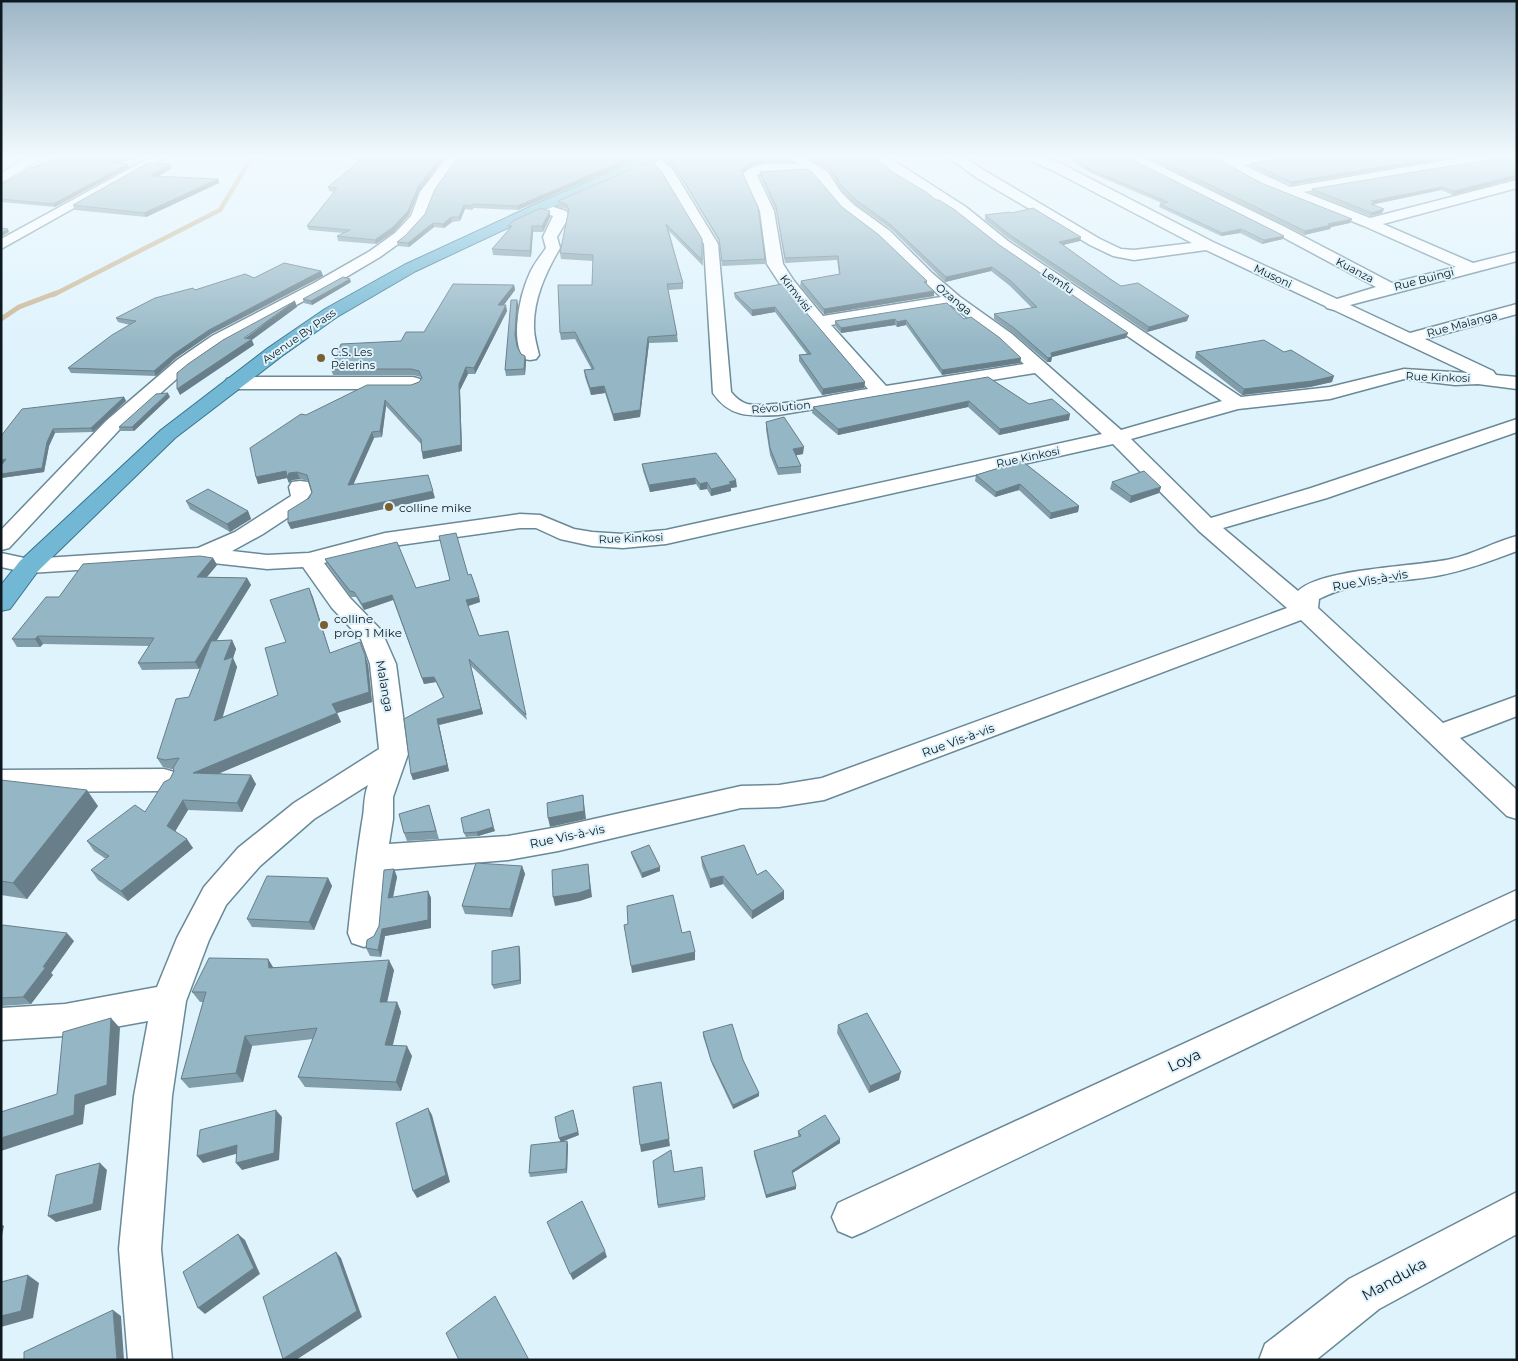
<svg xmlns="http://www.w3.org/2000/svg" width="1518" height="1361" font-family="Montserrat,sans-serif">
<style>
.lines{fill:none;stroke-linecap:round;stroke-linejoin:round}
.stream-far1{stroke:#cbb693;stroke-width:4.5}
.stream{stroke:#cbb693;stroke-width:5}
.minor-casing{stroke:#6a8997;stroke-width:3}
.tertiary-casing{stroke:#6a8997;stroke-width:2}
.trunk-casing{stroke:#37748c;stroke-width:2}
.minor{fill:#fff;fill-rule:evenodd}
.tertiary{fill:#fff;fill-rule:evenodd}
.trunk{fill:#72b7d3;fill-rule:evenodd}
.wall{fill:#809da9}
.shaded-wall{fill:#687f8a}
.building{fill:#95b6c5;stroke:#687f8a}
.poi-dot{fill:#7a6031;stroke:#dff3fd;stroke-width:2}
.labels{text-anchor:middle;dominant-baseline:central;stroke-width:4;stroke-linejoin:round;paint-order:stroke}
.far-street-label{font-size:11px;fill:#0d191e;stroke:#dff3fd}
.far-poi-label{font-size:11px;fill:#0d191e;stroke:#dff3fd;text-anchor:start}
.poi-label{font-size:12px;fill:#0d191e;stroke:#dff3fd;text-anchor:start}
.street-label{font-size:12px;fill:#0d191e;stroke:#dff3fd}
.near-street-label{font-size:15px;fill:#0d191e;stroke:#dff3fd}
</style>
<rect width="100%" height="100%" fill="#dff3fd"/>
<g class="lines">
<path class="stream-far1" d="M53 295 220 210 251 159 259 157"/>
<path class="stream" d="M1 319 19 307 56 293"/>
<defs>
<path id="minor" d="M151 157H165L1 249V239Z
M447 157H459L434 192 425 217 405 239 380 257 326 289 224 344 189 368 120 429 9 548 1 550V530L106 421 177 360 212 336 314 283 370 251 395 233 411 216 420 192Z
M647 157H658L673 170 718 244 731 392C735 397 741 402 747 404 773 409 840 393 868 389L813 326 782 287 767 264 760 211 743 174C755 161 780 164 797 164L790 157H803L828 172 840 191 854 205 890 231 932 273 960 297 1012 334 1121 430 1222 401 998 247 956 213 890 171 875 157H888L966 207 1008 241 1241 397 1330 387 1404 369 1468 373 1334 310 1327 308 1325 306 1206 250 1134 260 1113 256 1090 245 977 178 952 160 950 157H964L987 172 1100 239 1121 249 1134 250 1192 243 1052 170 1028 160 1026 157H1042L1062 164 1213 242 1337 299 1376 287 1275 233 1129 160 1127 157H1142L1285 227 1392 283 1456 267 1364 226 1261 185 1216 160 1214 157H1229L1233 159 1250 157H1278L1276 160 1244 165 1290 187 1465 157H1490L1488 160 1484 161 1304 192 1370 218 1517 180V188L1383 224 1473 263 1517 252V261L1350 305 1410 333 1517 304V314L1425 339 1493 371 1496 375 1517 377V389L1478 384 1455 385 1404 379 1330 399 1238 409 1131 439 1211 518 1311 488 1517 419V432L1327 498 1223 528 1298 591C1322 568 1416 567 1451 559 1474 554 1494 542 1517 536V551C1490 561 1464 571 1436 576 1397 583 1355 580 1319 599L1318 608 1443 723 1517 696V716L1460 738 1517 790V819L1507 816 1301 620 824 800 779 807 741 808 558 851 508 860 386 870 380 933 376 943 364 947 352 943 348 933C352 896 356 859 362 822 365 809 363 798 368 785L314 819 260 866 226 905 209 940 186 1001 172 1096 161 1249 172 1360H128L119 1249 134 1096 148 1021 65 1036 1 1040V1008L65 1004 157 987 177 938 204 887 238 848 294 803 379 749 370 664 361 639 332 608 303 567 267 569 204 562 29 573 1 567V553L29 559 198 548 235 532 291 496 289 487 292 482 300 481 308 482 313 498 310 503 263 534 232 551 267 555 309 553 385 533 520 514 540 515 574 529 592 532 623 534 666 530 1102 434 1035 373 778 415C750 416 730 418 713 393L704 244 663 175 648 161ZM807 171C823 180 829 197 843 210 854 220 869 227 880 238 901 257 919 278 941 297L823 316 794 281 783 264 774 211 757 175 763 173ZM951 305 1000 342 1024 364 886 386 831 325ZM1113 444 1199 531 1287 608 822 778 779 785 741 786 558 827 508 836 389 844 393 819V797L408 754 396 664 381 630 350 598 324 563 386 547 520 528H536L560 539 592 546 623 548 666 544Z
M541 203 566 211 568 214 566 222 557 237 560 248C546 272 533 299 534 328 534 337 537 346 539 355L536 359 530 360 524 359C510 340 520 295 529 275 533 265 540 257 546 248L543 237 553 216 536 210 534 207Z
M234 377H413L420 379 422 383 420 387 413 389H234L227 387 225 383 227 379Z
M164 769 174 772 178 780 174 788 164 791 1 792V770Z
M1517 890V918L866 1231 852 1237 838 1231 832 1217 838 1203Z
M1517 1192V1234L1379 1309 1316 1360H1259L1265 1344 1349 1279Z"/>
<path id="tertiary" d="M28 157H44L1 183V173Z"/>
<path id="trunk" d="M646 157H663L661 160 546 210 416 271 337 317 282 356 175 438 38 571 10 609 1 611V585L20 561 161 430 268 348 325 309 404 265 536 204Z"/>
</defs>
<use href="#minor" class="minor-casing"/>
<use href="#tertiary" class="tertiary-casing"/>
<use href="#trunk" class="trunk-casing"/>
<use href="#minor" class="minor"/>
<use href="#tertiary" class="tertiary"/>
<use href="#trunk" class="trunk"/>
</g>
<path class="wall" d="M350 157H445L419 191 409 215 394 232 376 244 338 241 337 236 343 233 309 230 307 226 334 192 329 191 328 187 360 160H351Z
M642 157 518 210 474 208 472 210 465 209 460 221 452 222 444 228 434 227 409 247 398 246 397 242 405 236 425 214Z
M663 157H792V162H768L754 165 743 173 765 259V264L722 266 720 243 675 169 664 159Z
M805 157H876L891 171 936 200 1126 338 1052 357 1051 362H1047L1013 333 994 319V314L1032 308 1010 286 991 271 945 282 891 229 855 204 841 190 829 170Z
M1064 157H1128L1129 158 1284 236 1283 239 1262 244 1240 233 1221 236 1159 207 1160 204 1162 203 1091 173 1070 159Z
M1145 157H1215L1216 158 1261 183 1352 219 1350 223 1331 227 1330 229 1304 235Z
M1457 157 1290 185 1250 166 1251 163 1277 159Z
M1517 157V179L1453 195 1441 190 1375 204 1374 205 1384 209 1382 213 1370 216 1311 193 1312 189Z
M651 161 702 239 703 266 669 231 683 283V289L668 290 677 335 678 342 649 343 640 417 614 421 605 393 591 395 585 377 584 370H592L575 339 561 340 560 333 592 285 593 261 561 259 560 253 568 212 567 209 558 207V201Z
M119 163 128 164 129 167 55 207 1 202V185Z
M170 164 172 168 159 176 218 179 219 183 146 217 75 210 73 205Z
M760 172 842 207 927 281V284L934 291V296L824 314 800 286 801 281 839 274 837 260 785 263 776 211 760 176Z
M1012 213 1081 237 1080 241 1063 245 1121 286 1187 321 1147 332 1009 239 985 220V215Z
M550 217 543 232H533L531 257 493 255 492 249 509 229 508 226Z
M321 271 323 276 211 334 176 358 156 376 71 373 68 368 130 325 118 322 116 318 195 290 254 278Z
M351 282 312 305 304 303 303 299Z
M782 284 865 382 864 388 822 395 799 361V355L807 354 775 312 752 316 735 298 734 293Z
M514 285 515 290 504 305 507 311 475 374H468L460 390 462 451 423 459 421 444 386 406 382 437 374 438 353 485 435 498 291 529 288 523 312 492 309 481 300 479 292 480 289 483 287 478 258 484 256 477 411 385 419 382 421 379V377L413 375H333L331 369 424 332Z
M517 300 518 305 516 340 517 346 521 354 525 356 526 361 525 375 506 376 505 370Z
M964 319 1021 358 1020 363 942 375 906 325 897 327 895 325 841 333 835 326V321Z
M1196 352 1332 382 1310 387 1242 395 1195 358Z
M988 377 1029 404 1069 420 999 435 968 407 838 435 812 413 813 407Z
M124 397 126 401 93 432 55 433 49 446 44 472 1 478V466L3 464H1V436Z
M170 397 134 431H120L119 427Z
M766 422 803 454 796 455 801 466V473L778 475 770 455 766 429Z
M1022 461 1079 506 1078 512 1050 519 1019 490 995 497 975 481 976 475Z
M642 464 737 487 731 488V491L711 496 707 489 700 490 696 484 650 492 643 471Z
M1112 482 1161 487 1159 493 1130 503 1110 489Z
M186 501 248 511 251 519 230 532 190 509Z
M213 558 217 565 207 577 247 578 251 585 216 641 232 640 236 649 233 658 237 667 222 717 278 695 286 642 309 588 330 653 368 664 372 702 337 713 341 722 219 773 256 784 242 812 188 810 175 831 193 848 128 901 98 880 91 870 106 859 94 851 87 841 145 812 170 779 174 771 173 769H171L163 767 157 758 189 697 201 665 199 669 142 670 138 663 149 646 43 644 40 647H17L12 639 59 597Z
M325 559 416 588 468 575 479 597 480 602 468 606 479 636 508 631 527 720 470 665 483 714 439 725 449 771 413 780 411 774 443 697 436 682 424 684 393 600 364 610 356 597H351L327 564Z
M1 780 98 806 27 899 1 895Z
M429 805 439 839 407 841 404 833Z
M489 809 495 831 478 836 466 837 464 833Z
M631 852 660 867V871L642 878 632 856Z
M701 857 757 875 784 899 752 919 723 884 710 888 702 866Z
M522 866 525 874 512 917 465 914 462 906Z
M394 869 397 877 393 898 428 891 431 898V928L385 936 381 957 370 956 366 948 374 936 379 926Z
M328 878 332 886 314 930 252 927 247 919Z
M1 928 74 941 51 973 53 975 31 1004 1 1006Z
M519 946 520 950 521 984 494 989 492 985Z
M268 959 273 967 394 970 387 1002H397L401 1012 393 1045 412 1056 401 1091 305 1087 298 1077 313 1039 252 1046 243 1082 189 1088 181 1079 203 1002H200L192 992Z
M838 1025 899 1080 869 1093 837 1033Z
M703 1032 743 1060 759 1096 733 1109 712 1064 703 1036Z
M798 1131 840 1143 792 1173 796 1186V1189L766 1198 754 1155V1151L799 1137 798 1135Z
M579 1135 561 1142 567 1141 568 1145 567 1173 530 1177 529 1173 561 1142 559 1138Z
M653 1161 674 1172 705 1197V1200L658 1208Z"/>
<path class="shaded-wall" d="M129 157H139L111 166 109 163Z
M441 157H445L419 191 409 215 394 232 376 244 375 240Z
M633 157H642L518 210 517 206Z
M1439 157H1457L1290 185 1291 182Z
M768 158V162L754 165 741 174V170L754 161Z
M128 164 129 167 55 207 53 204Z
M170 164 172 168 153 180 151 176Z
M1517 175V178L1453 195 1454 191Z
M218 179 219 183 146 217 144 213Z
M1442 187 1441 190 1375 204 1374 206 1369 207 1371 201Z
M464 205 465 209 460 221 459 217Z
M1384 209 1382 213 1370 216 1372 213Z
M550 211V217L543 232 542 226Z
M451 217 452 222 444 228 443 224Z
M1352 219 1350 223 1331 227 1330 229 1304 235 1305 231 1328 224Z
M433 223 434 227 409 247 408 243Z
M532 226 533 232 531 257 530 251Z
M8 229 9 232 1 237V233Z
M1241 229 1240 233 1221 236 1222 233Z
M1284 236 1283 239 1262 244 1264 240Z
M1081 237 1080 241 1058 246 1059 242Z
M992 267 991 271 945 282 946 277Z
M321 271 323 276 211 334 176 358 156 376 154 371 174 354 209 330Z
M350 279 351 282 312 305 311 301Z
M514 285 515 290 499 311 498 305Z
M934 291V296L824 314V309Z
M517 300 518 305 516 341 515 335Z
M295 301 297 307 252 340 254 345 180 395 177 389Z
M506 305 507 311 475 374 474 368Z
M775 307V312L752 316V310Z
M1189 316 1187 321 1147 332 1149 327Z
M895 319V325L841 333V328Z
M906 320V325L897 327V322Z
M1128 333 1126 338 1052 357 1051 362H1047L1048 358 1051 353Z
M648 337 649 343 640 417 614 421 613 414Z
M525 356 526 361 525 375 524 369Z
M1021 358 1020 363 942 375V370Z
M466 367 468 374 460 390 462 451 423 459 422 452 459 384Z
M1334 376 1332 382 1310 387 1242 395 1244 389Z
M865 382 864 388 822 395 823 389Z
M604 386 605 393 591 395 590 388Z
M168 393 170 397 134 431 132 427Z
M124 397 126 401 93 432 91 428Z
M385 400 386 406 382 437 380 431Z
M969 401 968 407 838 435V429Z
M1070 414 1069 420 999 435 1000 429Z
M53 429 55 433 49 446 44 472 1 478V474Z
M372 432 374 438 350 492 348 485Z
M804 447 803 454 793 456V449Z
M6 459 9 463 1 464V460Z
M286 471 289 473 297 472 300 479 292 480 289 483 287 478 258 484 256 477Z
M695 478 696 484 650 492 649 485Z
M736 480 737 487 731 488V491L711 496V489L729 482Z
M707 482V489L700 490V484Z
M1020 484 1019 490 995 497 996 492Z
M1161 487 1159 493 1130 503 1131 496Z
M433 491 435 498 291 529 288 523Z
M1079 506 1078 512 1050 519 1051 513Z
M248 511 251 519 230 532 227 524Z
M213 558 217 565 200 585 197 577Z
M247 578 251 585 199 669 195 662Z
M309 588 313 597 333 662 330 653Z
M392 595 393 600 364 610 362 604Z
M479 597 480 602 468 606 466 600Z
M38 636 43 644 40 647 35 639Z
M232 640 236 649 233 658 237 667 219 730 214 721 224 660Z
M365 655 368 664 372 702 337 713 341 722 199 782 193 773 332 704Z
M469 659 483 714 439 725 449 771 413 780 411 774 437 719Z
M434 677 436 682 424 684 422 678Z
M251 775 256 784 242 812 237 803Z
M87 790 98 806 27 899 13 883Z
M583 795 586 819 550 827 548 818Z
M183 800 188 810 173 835 167 826Z
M493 827 495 831 478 836 477 832Z
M187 839 193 848 128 901 121 891Z
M588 864 592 897 580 901 555 906 553 897Z
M522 866 525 874 512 917 510 909Z
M660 867V871L642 878V873Z
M394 869 397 877 391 906 388 898Z
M723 876V884L710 888V879Z
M328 878 332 886 314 930 309 922Z
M428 891 431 898V928L385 936 381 957 378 950 382 929Z
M784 891V899L752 919V911Z
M67 933 74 941 51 973 53 975 31 1004 23 997 43 967Z
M519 946 520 950 521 984 520 980Z
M695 952V960L632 973 631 966Z
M268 959 274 969 269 968Z
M389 960 394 970 385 1012 380 1002Z
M397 1002 401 1012 390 1055 385 1045Z
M111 1018 120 1028 116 1095 85 1105 83 1124 1 1151V1138L75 1095Z
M245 1036 252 1046 243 1082 236 1073Z
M407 1046 412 1056 401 1091 396 1082Z
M901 1072 899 1080 869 1093 870 1086Z
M661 1082 670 1146 641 1152 640 1145Z
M759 1093V1096L733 1109V1105Z
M428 1108 432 1115 450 1182 417 1198 413 1191Z
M276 1110 282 1117 279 1160 242 1170 236 1163Z
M573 1110 579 1135 561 1142 559 1138Z
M840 1139V1143L791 1174 792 1171Z
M567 1141 568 1145 567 1173 566 1169Z
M237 1145 243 1152 203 1163 197 1156Z
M100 1163 107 1170 101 1210 56 1222 48 1216Z
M796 1186V1189L766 1198V1195Z
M1 1224 4 1226 1 1240Z
M238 1234 245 1240 260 1274 205 1314 198 1308Z
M605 1251 607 1257 573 1280 570 1274Z
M336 1252 341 1258 362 1317 296 1360H283V1359Z
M28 1275 39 1283 33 1318 1 1327V1316Z
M113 1310 121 1316 124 1360H117Z"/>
<path class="building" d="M63 157H129L109 163 128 164 53 204 1 199V185L31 168Z
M364 157H441L418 187 408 211 393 227 375 240 337 236 350 230 307 226 337 188 328 187Z
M458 157H633L517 206 473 204 472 206 464 205 459 217H451L443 224 433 223 408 243 397 242 405 236 425 214 435 189Z
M665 157H792V158H768L754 161 741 170 758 207 765 259 722 261 719 239 674 165Z
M812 157H876L891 171 926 192 936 200H939L955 210 998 244 1128 333 1051 353 1052 357 1048 358 1014 328 994 314 1037 307 1011 281 992 267 946 277 891 225 855 199 842 186 829 166Z
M1071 157H1128L1129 158 1284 236 1264 240 1241 229 1222 233 1160 204 1168 202 1092 170Z
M1153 157H1215L1216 158 1261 183 1352 219 1328 224 1331 225 1305 231Z
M1278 157H1439L1291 182 1251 163 1277 159Z
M1492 157H1517V175L1454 191 1442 187 1371 201 1375 203 1371 204 1384 209 1372 213 1312 189 1486 160 1491 158Z
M651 161 661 171 702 239V260L666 224 683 283 667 284 677 335 648 337 640 410 613 414 604 386 590 388 584 370 594 369 575 332 560 333 558 285H592L593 255 560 253 569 209 566 204 558 201Z
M148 163 170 164 151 176 218 179 144 213 73 205Z
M807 169 812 172 842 207 879 235 927 281 924 282 934 291 824 309 801 281 840 274 838 256 785 258 776 206 760 172Z
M541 208 550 211 542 226H532L530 251 492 249 512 226H508L513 221Z
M1033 208 1081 237 1059 242 1110 279 1121 286 1138 283 1189 316 1149 327 1010 235 985 215 1010 212 1012 213Z
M1 228 8 229 1 233Z
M284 263 321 271 209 330 174 354 154 371 68 368 112 335 136 321 116 318 155 298 193 288 195 290 245 274 254 278Z
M343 277 350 279 311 301 303 299Z
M453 284 514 285 498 305H506L474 368 466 367 459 384 461 445 422 452 421 439 385 400 380 431 372 432 348 485 428 475 433 491 288 523V511L309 498 312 492 307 475 297 472 289 473 287 477 286 471 256 477 250 448 301 414 306 415 367 385H411L419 382 422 378 419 371 411 369H331L341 344 401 341 406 332H424Z
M782 284 865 382 823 389 799 355 811 354 775 307 752 310 734 293Z
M511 300H517L515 335 517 346 521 354 525 356 524 369 505 370Z
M295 301 244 338 252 339 177 389V373L188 364 223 340Z
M947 303 964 319 971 317 1000 338 1021 358 942 370 906 320 897 322 895 319 841 328 835 321Z
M1264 340 1284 352 1291 350 1334 376 1312 381 1244 389 1196 352Z
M988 377 1029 404 1052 399 1070 414 1000 429 969 401 838 429 813 407Z
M168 393 132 427H119L156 394Z
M124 397 91 428 53 429 47 442 42 468 1 474V466L6 459 1 460V436L22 409Z
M784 417 804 447 793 449 801 466 778 468 770 448 766 422Z
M716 453 736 480 729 482 731 484 711 489 707 482 700 484 695 478 649 485 642 464Z
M1022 461 1079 506 1051 513 1020 484 996 492 976 475Z
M1144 471 1161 487 1131 496 1112 482Z
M208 489 248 511 227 524 186 501Z
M456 533 468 575 471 574 479 597 466 600 479 636 508 631 526 715 469 659 481 709 437 719 447 765 411 774 404 719 444 697 434 677 422 678 392 595 362 604 354 592 350 591 325 559 397 542 416 588 450 580 439 536Z
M200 556 213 558 197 577 247 578 195 662 138 663 154 638 38 636 35 639H12L46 597H59L83 564Z
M309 588 330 653 360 642 365 655 369 692 332 704 337 713 193 773 251 775 237 803 183 800 167 826 187 839 121 891 91 870 109 856 87 841 135 805 145 812 164 782 170 779 174 771 173 768 179 758 165 760 157 758 176 699 189 697 211 641 232 640 224 660 233 657 214 721 278 695 265 648 286 642 270 600Z
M1 780 87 790 13 883 1 881Z
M583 795 584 811 548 818 547 803Z
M429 805 436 831 404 833 399 814Z
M489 809 493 827 477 832 464 833 461 818Z
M649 845 660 867 642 873 631 852Z
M744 845 757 875 766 870 784 891 752 911 723 876 710 879 701 857Z
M476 863 522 866 510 909 462 906Z
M588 864 590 889 579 893 553 897 552 870Z
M394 869 388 898 428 891V920L382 929 378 950 366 948 367 940 374 936 379 926 384 870Z
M267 876 328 878 309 922 247 919Z
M673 895 682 933 690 931 695 952 631 966 624 925 628 924 627 906Z
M3 925 67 933 43 967H46L23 997 1 998V928Z
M519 946 520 980 492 985V951Z
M209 958 268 959 269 968 389 960 380 1002H397L385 1045 407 1046 396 1082 298 1077 317 1028 245 1036 236 1073 181 1079 206 992H192Z
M867 1013 901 1072 870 1086 838 1025Z
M111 1018 107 1085 75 1095 74 1115 1 1138V1112L57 1094 63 1032Z
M732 1024 743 1060 759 1093 733 1105 711 1060 703 1032Z
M661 1082 669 1139 640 1145 633 1087Z
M428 1108 446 1175 413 1191 396 1123Z
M276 1110 274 1153 236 1163 237 1145 197 1156 200 1130Z
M573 1110 578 1132 559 1138 555 1117Z
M825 1115 840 1139 792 1171 796 1186 766 1195 754 1151 801 1136 798 1131Z
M567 1141 566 1169 529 1173 531 1145Z
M671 1150 674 1172 702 1167 705 1197 658 1205 653 1161Z
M100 1163 93 1204 48 1216 56 1175Z
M582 1201 605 1251 570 1274 547 1222Z
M238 1234 254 1268 198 1308 183 1272Z
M336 1252 357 1311 283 1359 263 1297Z
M28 1275 21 1311 1 1316V1282Z
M495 1296 529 1360H459L446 1333Z
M113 1310 117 1360H24V1352Z"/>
<linearGradient id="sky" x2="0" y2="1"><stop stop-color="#9cb5c6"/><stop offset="0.45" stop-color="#f1fafe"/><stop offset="1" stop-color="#f1fafe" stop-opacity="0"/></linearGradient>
<rect width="1518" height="347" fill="url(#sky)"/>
<g class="poi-dot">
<circle cx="321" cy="358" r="5"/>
<circle cx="389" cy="507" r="5"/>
<circle cx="324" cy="625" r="5"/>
</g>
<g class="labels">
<g class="far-street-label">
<text transform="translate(1355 270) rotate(28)">Kuanza</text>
<text transform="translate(1273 276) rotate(25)">Musoni</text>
<text transform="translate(1424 279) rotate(-15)">Rue Buingi</text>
<text transform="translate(1058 281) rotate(34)">Lemfu</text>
<text transform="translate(796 293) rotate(52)">Kimwisi</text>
<text transform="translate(954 299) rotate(39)">Ozanga</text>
<text transform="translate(1462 324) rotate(-15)">Rue Malanga</text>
<text transform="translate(299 336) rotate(-35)">Avenue By Pass</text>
<text transform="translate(1438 377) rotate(2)">Rue Kinkosi</text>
<text transform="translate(781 407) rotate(-5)">Révolution</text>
<text transform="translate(1028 457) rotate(-12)">Rue Kinkosi</text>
<text transform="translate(631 538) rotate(-2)">Rue Kinkosi</text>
</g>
<g class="far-poi-label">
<text x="331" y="352">C.S. Les<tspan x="331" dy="13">Pélerins</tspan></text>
</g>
<g class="poi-label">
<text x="399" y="507">colline mike</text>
<text x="334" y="618">colline<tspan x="334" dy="14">prop 1 Mike</tspan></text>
</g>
<g class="street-label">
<text transform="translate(1370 580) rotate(-10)">Rue Vis-à-vis</text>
<text transform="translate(385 686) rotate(80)">Malanga</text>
<text transform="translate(958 740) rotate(-20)">Rue Vis-à-vis</text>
<text transform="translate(567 836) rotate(-12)">Rue Vis-à-vis</text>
</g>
<g class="near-street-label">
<text transform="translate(1184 1060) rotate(-25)">Loya</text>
<text transform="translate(1394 1279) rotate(-29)">Manduka</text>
</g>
</g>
<rect width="1518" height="1361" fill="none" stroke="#0d191e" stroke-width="5"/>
</svg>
